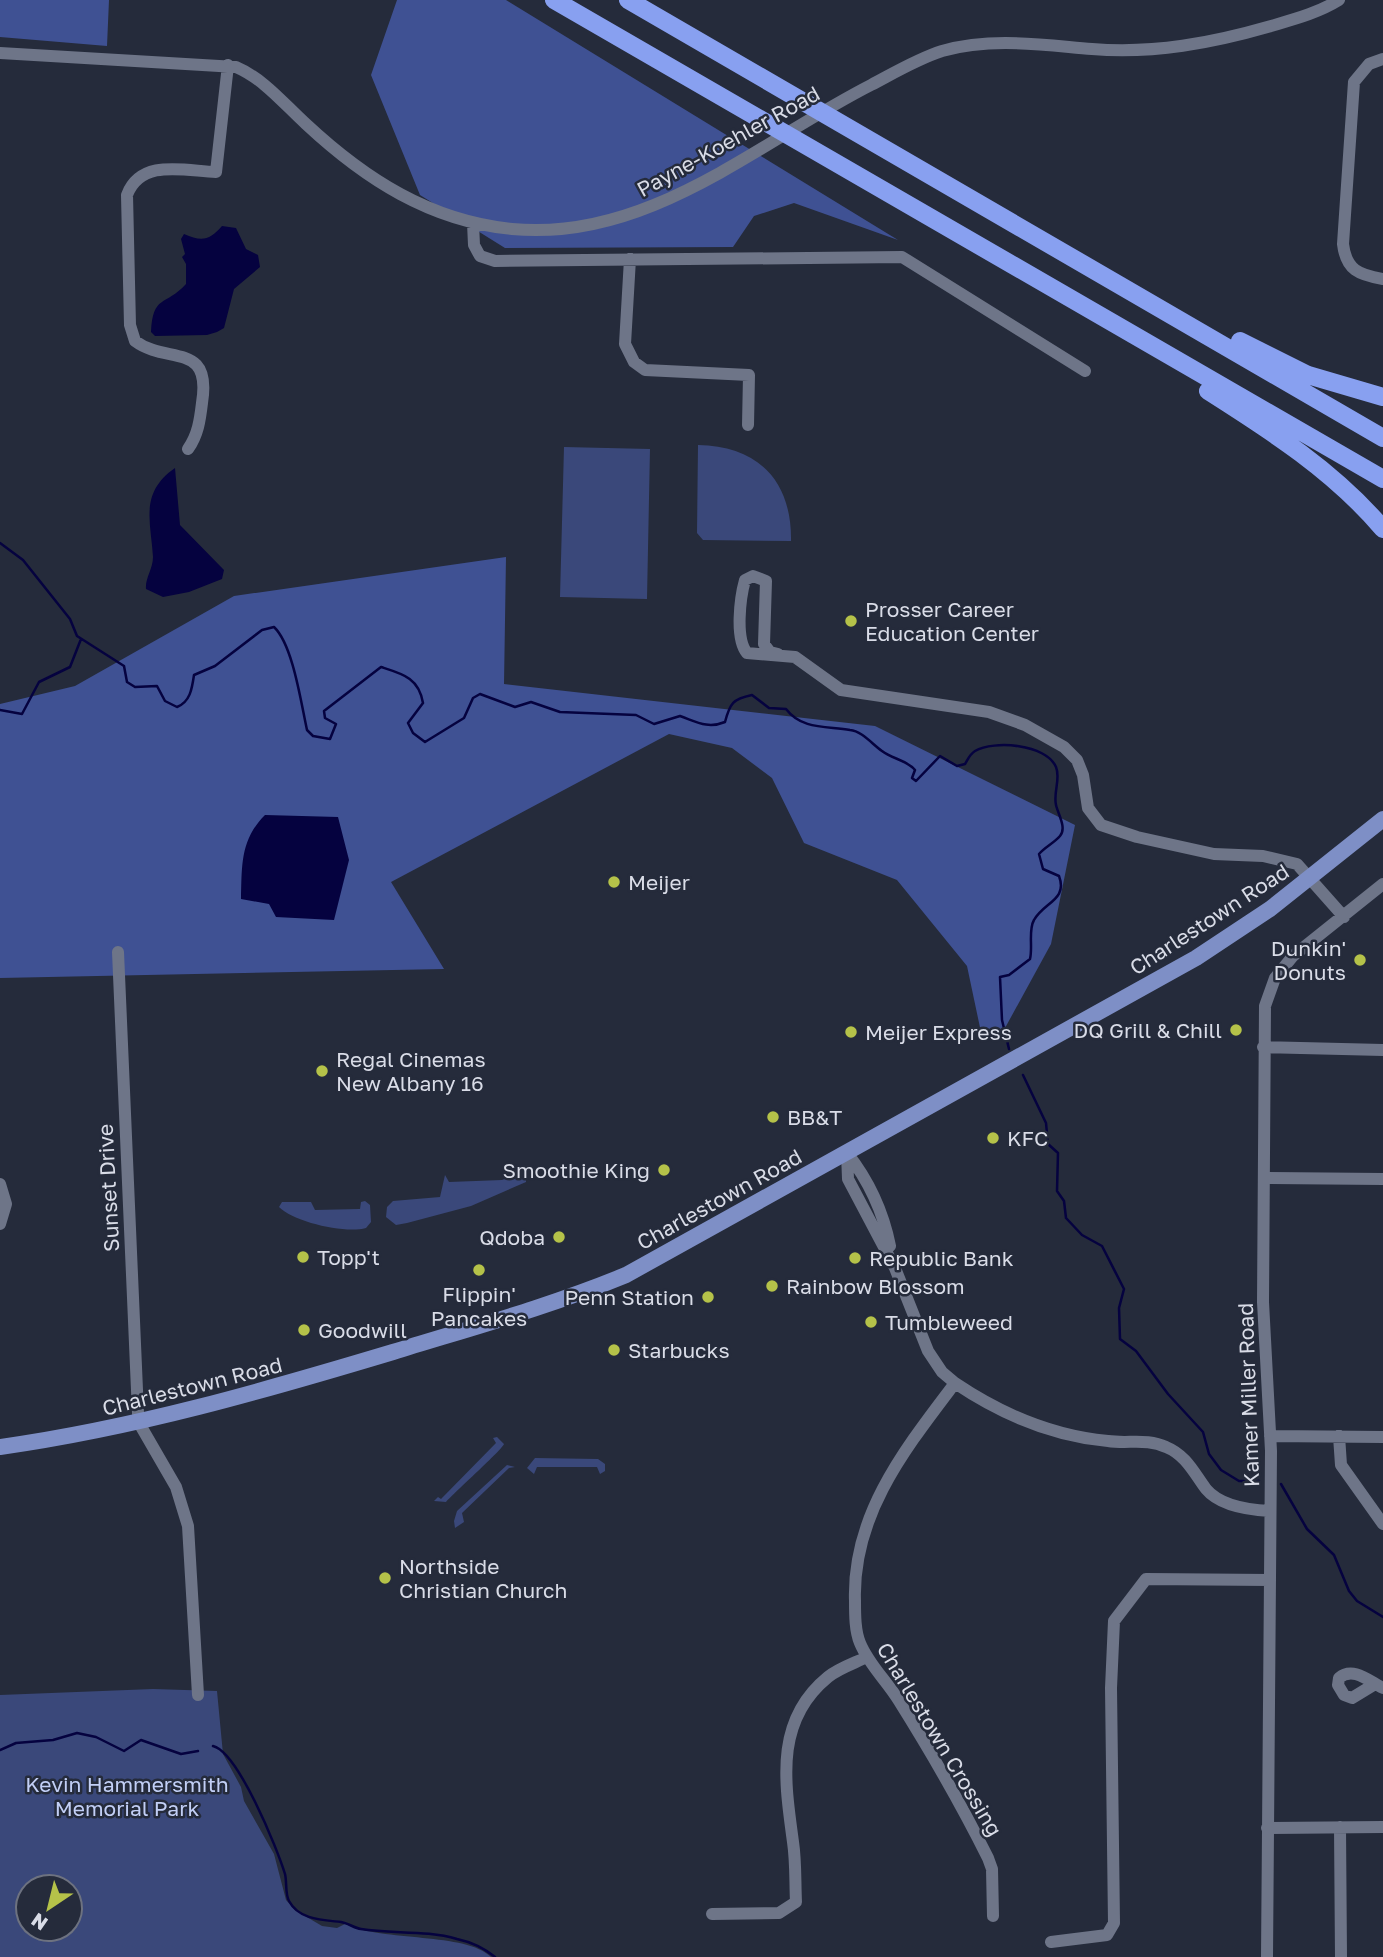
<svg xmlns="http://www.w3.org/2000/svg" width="1383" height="1957" font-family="'Golos Text',sans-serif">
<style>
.green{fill:#3a487a;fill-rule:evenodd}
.forest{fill:#3f5193}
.water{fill:#05023f}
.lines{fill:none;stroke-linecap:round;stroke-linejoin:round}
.stream{stroke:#05023f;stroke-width:2.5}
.minor{stroke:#6e7588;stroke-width:12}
.major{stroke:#7e8fc6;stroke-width:16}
.highway{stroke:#88a0f0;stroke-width:18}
.poi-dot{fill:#b5c249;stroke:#252b3b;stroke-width:2.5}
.labels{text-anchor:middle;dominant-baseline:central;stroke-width:5;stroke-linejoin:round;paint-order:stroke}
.street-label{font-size:21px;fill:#d9dce7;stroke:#252b3b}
.poi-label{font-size:21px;fill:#d9dce7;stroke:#252b3b;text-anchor:start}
.park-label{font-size:21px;fill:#c2cff6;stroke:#252b3b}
</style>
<rect width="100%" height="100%" fill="#252b3b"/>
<path class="green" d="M698 445C758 446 792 481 791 541L703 540 697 533Z
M564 447 650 449 647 599 560 597Z
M517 1167 526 1171V1182L471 1206 407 1223 396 1225 386 1217 387 1207 393 1201 440 1197 445 1175 449 1182 502 1180 518 1174Z
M365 1201 370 1205 371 1222 366 1228C345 1234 294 1222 279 1207L282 1202H311L315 1210 360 1209 361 1202Z
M497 1437 504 1444C502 1450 455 1492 446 1502L434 1501 438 1497 441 1499 496 1443 493 1438Z
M535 1458 598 1459 605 1464V1471L600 1474 597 1467H537L534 1474 527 1468Z
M507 1465 515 1467 509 1468 462 1513 464 1522 455 1528 454 1521 457 1511Z
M153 1689 217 1691 223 1754 241 1787 244 1801 274 1854 286 1900 295 1910 322 1926 337 1928 345 1924C383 1942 466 1932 491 1957H0V1695ZM28 1887H70V1929H28Z"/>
<path class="forest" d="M0 0H109L107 46 0 37Z
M397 0H506L898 240 794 203 754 216 733 247 505 248 420 195 371 75Z
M506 557 504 684 875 726 1075 825 1051 944 999 1039 982 1037 967 966 897 880 804 843 772 778 732 748 669 734 391 882 444 969 0 978V704L75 686 234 596Z"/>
<path class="water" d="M222 226 236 228 246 249 258 255 260 267 234 289 224 328 217 332 207 335 155 336 151 332C153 294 165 307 186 284V264L182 257 185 254 181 239 184 234C202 242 210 240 222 226Z
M175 468 180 525 224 570 222 579 189 592 163 597 146 589C145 578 153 569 153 557 151 522 139 493 175 468Z
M265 815 338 817 349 860 334 920 276 917 269 904 241 899C242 866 240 840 265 815Z"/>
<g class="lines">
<path class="stream" d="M0 543 23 560 70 619 77 636 124 666 127 682 135 687 157 686 165 701 177 707C190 702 192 689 194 675L215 666 262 630 274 627C293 645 301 703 307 730L313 736 330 739 336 724 325 718 324 711 381 667C403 674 419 678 423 703L408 723 413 733 425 742 464 718 473 698 480 694 515 707 531 702 560 712 636 715 654 724 680 716C697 722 708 729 725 722 730 703 733 699 752 695L769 708 786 709C802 730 827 726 850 730 862 731 873 745 882 751 892 759 907 760 915 770L912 778 916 781 940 756 957 766 965 764C968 759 970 754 975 751 994 740 1046 744 1056 767 1061 779 1053 792 1056 805 1058 814 1067 828 1060 836 1054 843 1045 847 1039 854L1043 869 1059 876C1068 900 1044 902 1034 920 1028 930 1033 947 1030 959L1009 975 1000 977 1002 1020 1009 1049
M0 710 22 714 39 682 70 667 81 639
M1023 1075 1046 1123 1048 1144 1058 1153 1057 1191 1064 1201 1066 1218 1082 1235 1102 1246 1124 1289 1119 1308 1120 1339 1136 1351 1168 1394 1203 1432 1209 1454 1221 1470 1239 1481H1259
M1281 1484 1307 1529 1334 1555 1349 1591 1357 1601 1383 1617
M213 1746C238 1752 277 1848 285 1874 287 1882 285 1894 289 1901 299 1920 323 1920 341 1922 348 1923 354 1928 361 1929 392 1934 426 1930 457 1939 471 1942 484 1948 495 1957
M0 1750 16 1743 53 1740 77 1733 96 1737 124 1751 141 1740 181 1754 198 1751"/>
<path class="minor" d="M0 53 236 67C264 79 284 104 306 124 365 179 430 221 512 229 648 242 757 143 871 85 894 73 917 59 942 51 992 37 1042 45 1092 49 1154 54 1212 43 1271 26 1295 19 1318 13 1339 0
M1383 59 1369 64 1354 82 1343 244C1346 270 1359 275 1383 279
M473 223 474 245 480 256 495 261 902 257 1085 371
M630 259 625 344 634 362 645 370 749 375 748 425
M188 449C198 435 200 420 202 403 212 341 167 365 135 341L130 325 127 195C141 158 185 171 216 172L228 65
M778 654 770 652 764 644 766 581 753 576 745 580C740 598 735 639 747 653L795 657 841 690 989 712 1025 725 1064 747 1077 760 1083 775 1088 808 1101 825 1137 837 1214 854 1263 856 1297 864 1344 917
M118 952 138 1413 139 1423 176 1487 188 1526 198 1695
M1263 1047 1383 1050
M847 1153 848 1179 895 1268 928 1351 942 1372 955 1383C905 1449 852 1515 855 1601 855 1615 855 1631 860 1643 869 1665 887 1681 899 1701 931 1752 961 1804 988 1858L992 1869 993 1916
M847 1153C870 1182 883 1211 890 1246
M1265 1178 1383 1179
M0 1184 6 1204 0 1224
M955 1383C1001 1414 1053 1436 1108 1441 1128 1444 1147 1438 1166 1447 1186 1455 1194 1473 1206 1489 1220 1506 1250 1510 1270 1511
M1270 1436 1383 1437
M1339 1436 1341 1465 1383 1524
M1375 1684 1352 1698 1344 1695 1338 1685 1339 1678C1353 1666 1369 1681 1383 1688
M1340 1827 1341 1957
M1267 1828 1383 1827
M712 1914 779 1913 796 1902C795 1882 796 1862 793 1842 785 1782 774 1721 828 1677 839 1668 855 1663 867 1657
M1051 1942 1107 1935 1114 1923 1111 1688 1114 1621 1146 1579 1270 1580
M1267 1957 1271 1451 1263 1302 1265 1006 1275 978 1293 956 1383 884"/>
<path class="major" d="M0 1447C135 1428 263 1391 393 1352 474 1327 548 1307 626 1275L1196 958 1270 909 1383 819"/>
<path class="highway" d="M554 0 1383 479
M628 0 1383 438
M1240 341 1308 375 1383 397
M1208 391C1271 431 1334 471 1383 529"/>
</g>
<g class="poi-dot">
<circle cx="851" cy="621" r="7"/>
<circle cx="614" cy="882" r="7"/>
<circle cx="1360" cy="960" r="7"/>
<circle cx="1236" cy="1030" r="7"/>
<circle cx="851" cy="1032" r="7"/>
<circle cx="322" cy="1071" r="7"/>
<circle cx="773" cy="1117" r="7"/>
<circle cx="993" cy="1138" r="7"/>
<circle cx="664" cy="1170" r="7"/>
<circle cx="559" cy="1237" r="7"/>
<circle cx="303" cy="1257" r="7"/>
<circle cx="855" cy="1258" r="7"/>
<circle cx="479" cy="1270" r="7"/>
<circle cx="772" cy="1286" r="7"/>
<circle cx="708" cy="1297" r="7"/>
<circle cx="871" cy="1322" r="7"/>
<circle cx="304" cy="1330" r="7"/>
<circle cx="614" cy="1350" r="7"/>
<circle cx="385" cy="1578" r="7"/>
</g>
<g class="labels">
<g class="street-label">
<text transform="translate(728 141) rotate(-29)">Payne-Koehler Road</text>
<text transform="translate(1209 919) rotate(-33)">Charlestown Road</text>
<text transform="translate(108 1188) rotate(-93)">Sunset Drive</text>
<text transform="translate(719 1199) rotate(-29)">Charlestown Road</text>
<text transform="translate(192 1386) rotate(-14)">Charlestown Road</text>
<text transform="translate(1248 1395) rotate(-92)">Kamer Miller Road</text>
<text transform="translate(940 1739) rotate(59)">Charlestown Crossing</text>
</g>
<g class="poi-label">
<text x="865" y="609">Prosser Career<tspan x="865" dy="24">Education Center</tspan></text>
<text x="628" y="882">Meijer</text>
<text x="1346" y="948" text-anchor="end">Dunkin'<tspan x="1346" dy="24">Donuts</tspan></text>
<text x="1222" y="1030" text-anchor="end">DQ Grill &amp; Chill</text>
<text x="865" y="1032">Meijer Express</text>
<text x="336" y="1059">Regal Cinemas<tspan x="336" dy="24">New Albany 16</tspan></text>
<text x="787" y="1117">BB&amp;T</text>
<text x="1007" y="1138">KFC</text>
<text x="650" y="1170" text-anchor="end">Smoothie King</text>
<text x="545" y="1237" text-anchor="end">Qdoba</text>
<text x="317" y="1257">Topp't</text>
<text x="869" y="1258">Republic Bank</text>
<text x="786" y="1286">Rainbow Blossom</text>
<text x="479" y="1294" text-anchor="middle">Flippin'<tspan x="479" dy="24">Pancakes</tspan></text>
<text x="694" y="1297" text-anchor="end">Penn Station</text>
<text x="885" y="1322">Tumbleweed</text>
<text x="318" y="1330">Goodwill</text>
<text x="628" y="1350">Starbucks</text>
<text x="399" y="1566">Northside<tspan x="399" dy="24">Christian Church</tspan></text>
</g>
<g class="park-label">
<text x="127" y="1784">Kevin Hammersmith<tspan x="127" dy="24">Memorial Park</tspan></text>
</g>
</g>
<g transform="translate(49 1908) rotate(215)"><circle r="33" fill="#252b3b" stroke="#6d7280" stroke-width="2"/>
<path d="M0-5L12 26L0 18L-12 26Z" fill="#b5c249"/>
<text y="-10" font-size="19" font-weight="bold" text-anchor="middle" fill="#d9dce7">N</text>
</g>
</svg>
